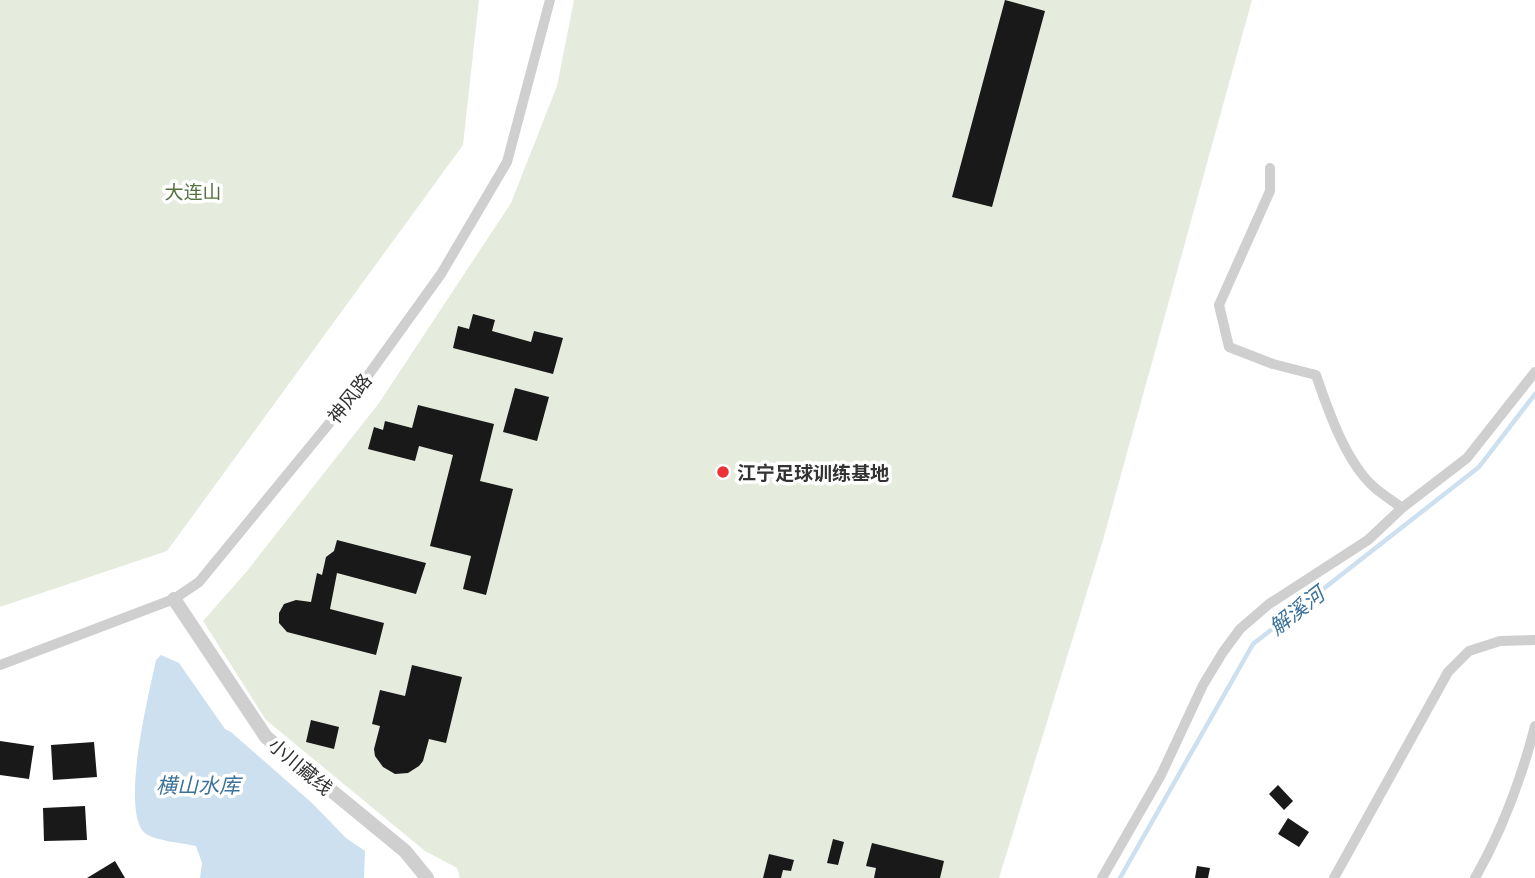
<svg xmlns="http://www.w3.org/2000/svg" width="1535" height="878" font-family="Barlow,'Noto Sans SC',sans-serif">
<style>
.green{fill:#e5ecde}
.water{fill:#cde0ef}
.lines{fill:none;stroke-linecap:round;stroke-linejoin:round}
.stream{stroke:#cde0ef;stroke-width:4.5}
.building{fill:#191919}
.minor{stroke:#cfcfcf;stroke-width:10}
.tertiary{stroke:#cfcfcf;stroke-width:14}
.poi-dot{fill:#ec3239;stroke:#fff;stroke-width:2.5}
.labels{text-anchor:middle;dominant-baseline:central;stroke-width:7;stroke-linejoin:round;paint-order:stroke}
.park-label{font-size:19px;fill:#53713d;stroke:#fff}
.street-label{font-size:19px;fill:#323232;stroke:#fff}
.poi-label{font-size:19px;font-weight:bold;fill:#323232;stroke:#fff;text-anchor:start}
.water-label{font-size:21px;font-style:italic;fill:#3c7299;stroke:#fff}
</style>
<rect width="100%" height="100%" fill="#fff"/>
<path class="green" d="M0 0H479L463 145 167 551 0 607Z
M574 0H1252L1103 540 999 878H460L457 868 425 851 266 720 203 621 247 571 379 403 511 203 557 86Z"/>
<path class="water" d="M161 655 179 663 225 729 231 732 312 803 346 838 365 851 364 878H200L202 863 196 846C183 843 158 841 148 835 117 819 150 690 156 660Z"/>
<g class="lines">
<path class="stream" d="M1120 878 1253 644 1479 467 1535 394"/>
</g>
<path class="building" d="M1005 0 1045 11 992 207 952 197Z
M473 314 495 320 492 331 531 342 534 331 563 338 553 374 453 348 458 326 469 329Z
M515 388 549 397 537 441 503 432Z
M418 405 494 424 480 481 513 489 486 595 463 589 471 556 430 546 453 455 419 446 415 461 368 449 374 427 383 430 385 421 412 428Z
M337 540 426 563 416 594 337 573 330 609 384 623 376 655 287 632 279 623V613L284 604 296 600 311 602 317 573 322 575 326 557 334 551Z
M412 665 462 677 446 743 429 739 423 761 419 766 408 773 395 774 383 767 375 756 374 749 380 726 372 724 380 690 405 696Z
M311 720 339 727 334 749 306 742Z
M0 741 34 746 29 779 0 775Z
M94 742 97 777 53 780 51 745Z
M1278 785 1293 801 1284 810 1269 794Z
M85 806 87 840 44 841 43 808Z
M1288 818 1309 832 1299 847 1278 834Z
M833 839 844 842 838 865 827 863Z
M872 843 944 861 940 878H874L876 868 866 866Z
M769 854 794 860 791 871 783 870 781 878H763Z
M115 861 125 878H87Z
M1197 866 1210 868 1208 878H1195Z"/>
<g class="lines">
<path class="minor" d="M1270 168V191L1219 305 1229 347 1273 364 1316 375C1328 410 1346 463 1375 488 1383 495 1393 501 1402 508
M0 665 174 599 199 582 364 381 441 274 507 162 550 0
M1102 878 1161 775 1203 685 1223 652 1240 629 1269 604 1368 540 1402 508 1467 458 1535 372
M1334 878 1448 672 1469 651 1500 641 1535 640
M1475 878C1503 829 1521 780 1535 726"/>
<path class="tertiary" d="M174 599 266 737 405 851 427 878"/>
</g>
<circle class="poi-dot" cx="723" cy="472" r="7"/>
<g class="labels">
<g class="park-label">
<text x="193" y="191">大连山</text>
</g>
<g class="street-label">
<text transform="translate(349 398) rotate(-51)">神风路</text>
<text transform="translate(301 766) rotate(40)">小川藏线</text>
</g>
<g class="poi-label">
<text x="737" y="472">江宁足球训练基地</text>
</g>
<g class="water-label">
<text transform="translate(1296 610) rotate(-38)">解溪河</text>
<text x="198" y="784">横山水库</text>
</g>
</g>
</svg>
